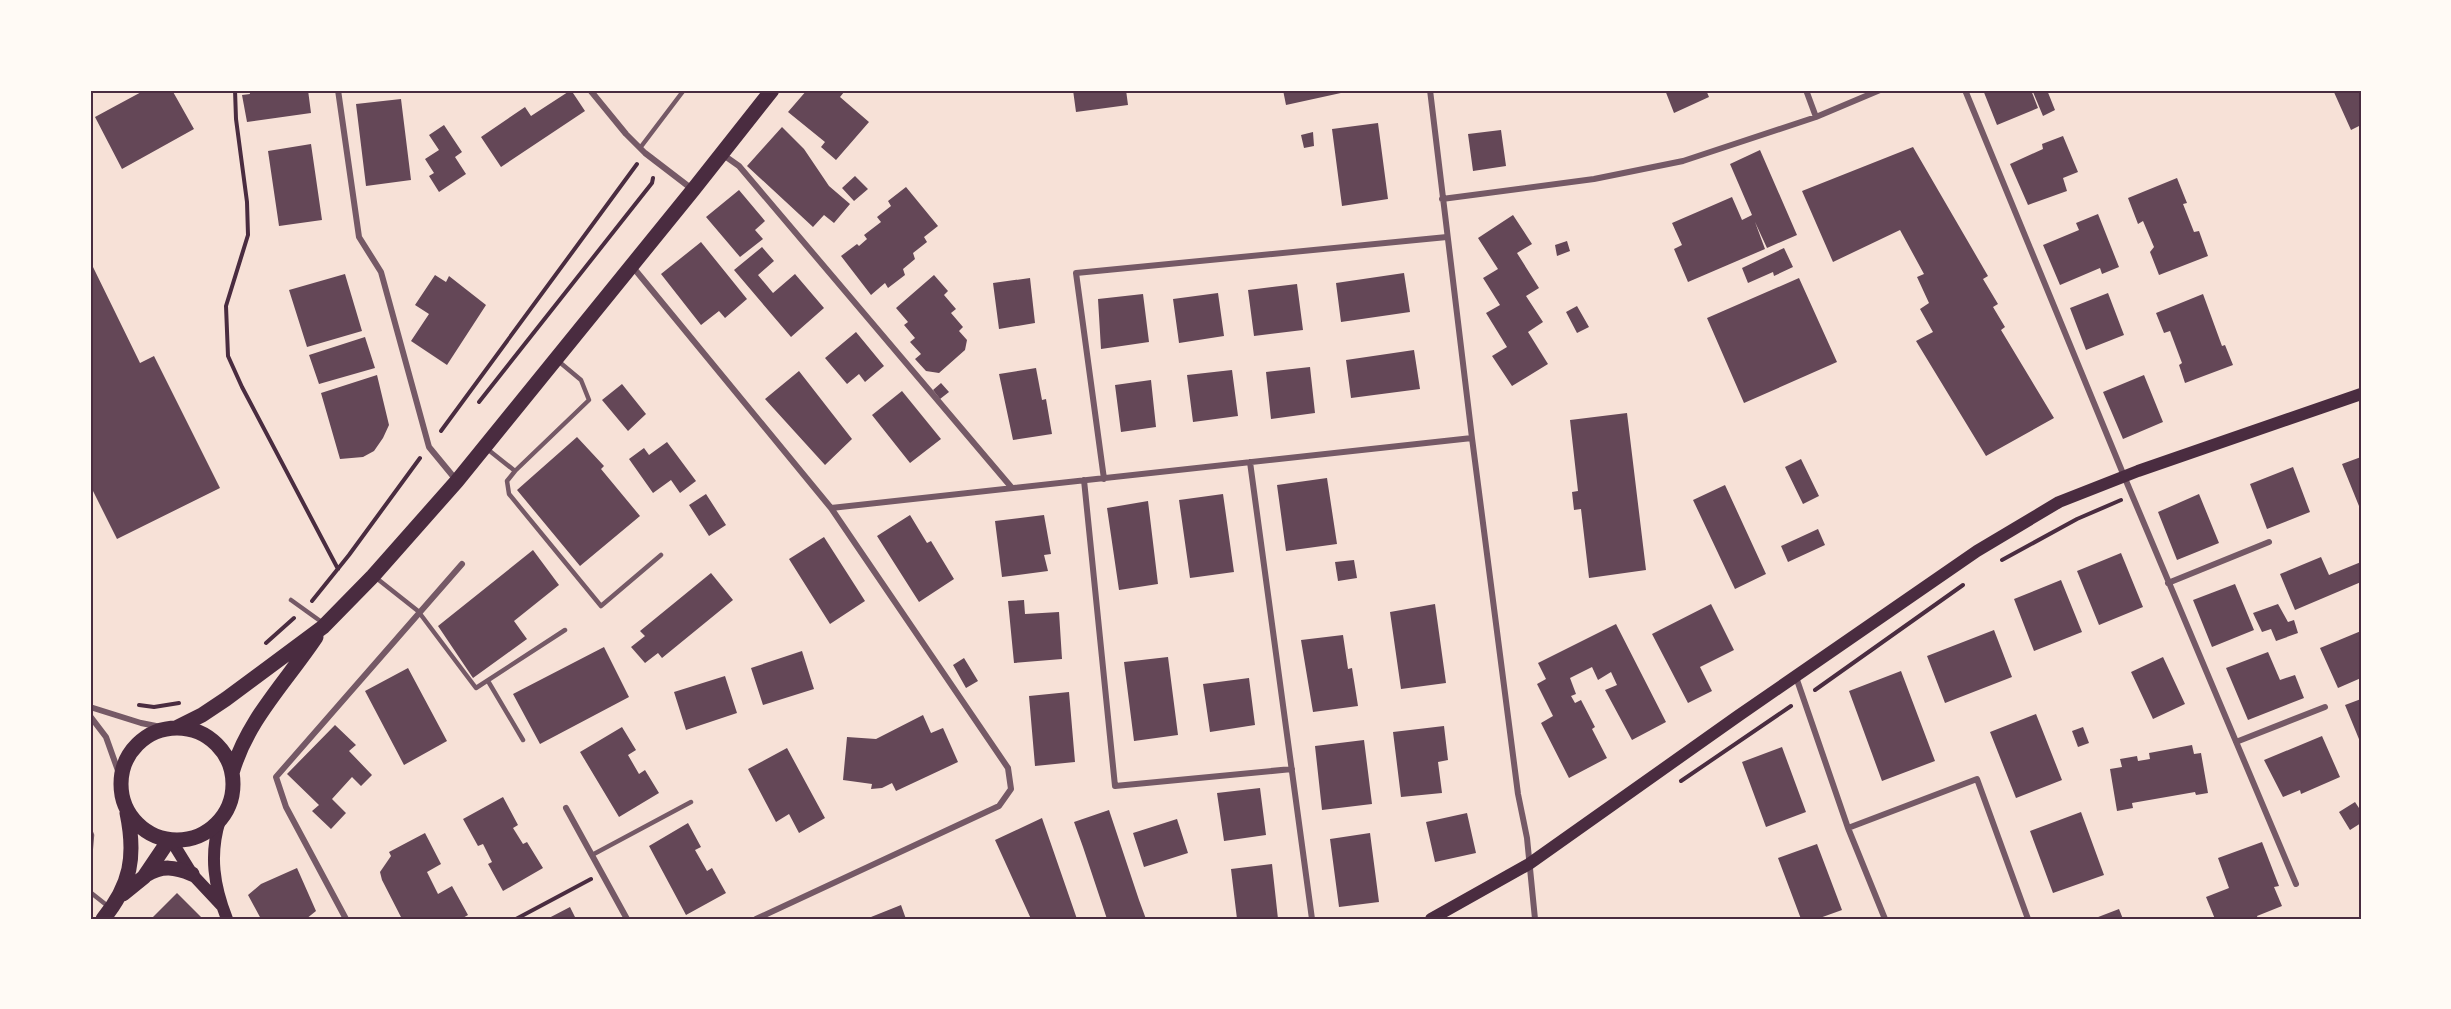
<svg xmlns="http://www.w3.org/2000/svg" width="2451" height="1009" font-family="Literata,serif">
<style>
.building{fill:#644757}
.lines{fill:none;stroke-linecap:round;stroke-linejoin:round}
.path{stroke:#4a2c40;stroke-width:4}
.service{stroke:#755966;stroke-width:4.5}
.minor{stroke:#755966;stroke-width:6}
.secondary{stroke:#4a2c40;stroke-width:12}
.primary{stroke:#4a2c40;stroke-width:15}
.neatline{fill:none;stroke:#4a2c40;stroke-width:2}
</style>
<rect width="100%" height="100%" fill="#f7e1d7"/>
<path class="building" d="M145 90H172L194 129 122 169 95 117Z
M249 90H308L311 113 247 122 242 95 250 94Z
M571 90 585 111 501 167 481 137 525 107 531 116Z
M807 90H842L844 92 840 97 869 122 836 160 821 147 825 142 788 112Z
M1073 90H1126L1128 105 1076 112Z
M1283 90H1350V91L1286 105Z
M1665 90H1706L1709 97 1674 113Z
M1983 90H2031L2038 108 1997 125Z
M2037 90H2047L2055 110 2043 116 2033 92Z
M2333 90H2361V125L2351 130Z
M401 99 411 180 366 186 356 104Z
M1378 123 1388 199 1342 206 1332 129Z
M444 125 462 152 455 157 466 174 439 192 429 176 434 173 425 159 439 150 429 135Z
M782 127 804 149 829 186 850 204 834 223 824 215 813 227 747 166Z
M1501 130 1506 166 1473 171 1468 134Z
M1313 132 1314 146 1304 148 1301 135Z
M2063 136 2078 172 2063 178 2067 191 2028 205 2010 164 2043 149 2042 144Z
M311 144 322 220 279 226 268 151Z
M1913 147 1988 276 1983 279 1998 304 1993 307 2005 327 2001 330 2054 418 1986 456 1916 341 1933 332 1920 309 1929 303 1917 277 1924 274 1900 230 1833 262 1802 191Z
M1760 150 1797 235 1767 248 1755 222 1765 249 1688 282 1674 249 1682 245 1672 223 1732 197 1742 220 1752 215 1730 164Z
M855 176 868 189 854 201 842 188Z
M2177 178 2187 203 2183 204 2194 232 2199 231 2208 256 2159 275 2150 252 2154 247 2143 221 2138 224 2128 198Z
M906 187 938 226 924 237 927 242 913 253 915 259 903 269 905 275 888 288 885 283 871 295 841 256 857 244 859 246 867 239 864 235 881 222 877 217 891 206 888 201Z
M739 190 765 221 755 230 763 239 740 257 706 217Z
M2098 214 2119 267 2102 274 2100 268 2060 285 2043 245 2079 230 2076 223Z
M1513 215 1532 244 1517 253 1539 288 1526 296 1543 322 1528 332 1548 364 1512 386 1492 356 1507 347 1486 313 1500 305 1483 278 1498 269 1478 238Z
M1567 241 1570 251 1557 256 1555 245Z
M701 242 747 299 725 318 719 311 701 325 661 274Z
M762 247 774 261 758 275 773 293 795 274 824 308 791 337 734 270Z
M1784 248 1793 267 1774 276 1773 272 1748 283 1742 268Z
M93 267 140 363 154 356 220 488 117 539 90 485V269Z
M1404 273 1410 312 1341 322 1336 283Z
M345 274 362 331 307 347 289 290Z
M435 275 446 282 449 276 486 305 447 365 411 341 429 314 415 305Z
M934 275 948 291 944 295 956 309 951 313 963 327 959 331 967 340 965 350 939 373 926 371 915 359 921 354 910 342 915 338 904 325 908 322 896 308Z
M1030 278 1035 323 999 329 993 283Z
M1799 278 1837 362 1744 403 1707 318Z
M1297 284 1303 330 1254 336 1248 290Z
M1218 293 1224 336 1179 343 1173 299Z
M2108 293 2124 335 2086 350 2070 308Z
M1143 294 1149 342 1101 349 1098 299Z
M2203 294 2222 346 2225 345 2233 365 2185 383 2179 365 2182 363 2170 331 2164 333 2156 313Z
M1577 306 1589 327 1577 333 1566 312Z
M856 332 884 366 865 382 859 374 847 384 825 358Z
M365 337 375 368 319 384 309 355Z
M1414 350 1420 389 1351 398 1346 360Z
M1310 367 1315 413 1271 419 1266 372Z
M1036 368 1042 400 1046 399 1052 434 1013 440 999 374Z
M1232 370 1238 416 1193 422 1187 375Z
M799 371 852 439 825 465 765 399Z
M377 375 389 425 383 438 374 451 363 457 340 459 321 393Z
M2144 375 2163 422 2123 439 2103 392Z
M1151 380 1156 427 1121 432 1115 385Z
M941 383 949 392 940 399 933 390Z
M622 384 646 414 628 431 602 400Z
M902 391 941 439 910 463 872 415Z
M1627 413 1646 570 1589 578 1581 509 1574 510 1572 492 1578 491 1570 420Z
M577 437 604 466 601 469 640 516 580 566 517 490Z
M667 442 696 481 680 493 671 480 653 493 629 459 644 448 649 455Z
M2361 457V511L2342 464Z
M1801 459 1819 496 1803 504 1785 467Z
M2293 467 2310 512 2267 529 2250 484Z
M1327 478 1337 544 1286 551 1277 485Z
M1725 485 1766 574 1735 589 1693 500Z
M706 494 726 525 709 536 689 505Z
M1223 494 1234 572 1190 578 1179 500Z
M2199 494 2219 543 2177 560 2158 512Z
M1148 501 1158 584 1119 590 1107 508Z
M910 515 927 543 931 541 954 579 919 602 877 536Z
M1044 515 1051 554 1044 555 1048 571 1002 577 995 521Z
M1818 529 1825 545 1788 562 1781 546Z
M824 537 865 601 830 624 789 559Z
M533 550 559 585 514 621 527 639 473 678 438 626Z
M2121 553 2143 607 2099 625 2077 571Z
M2321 557 2329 575 2361 562V582L2295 610 2280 574Z
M1354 560 1357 578 1338 581 1335 562Z
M711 573 733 600 662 658 658 653 645 663 631 647 645 636 640 631Z
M2061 580 2082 632 2034 651 2014 599Z
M2235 584 2254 630 2212 647 2193 600Z
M1024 600 1025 614 1059 612 1062 659 1014 663 1008 601Z
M1435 604 1446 683 1401 689 1390 612Z
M1711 604 1734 650 1700 667 1712 691 1688 703 1652 634Z
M2278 604 2288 622 2294 620 2298 633 2276 641 2271 629 2262 632 2253 613Z
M1616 624 1666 722 1632 740 1605 690 1617 685 1611 672 1598 680 1592 667 1570 678 1576 694 1571 696 1575 703 1581 700 1595 727 1592 729 1607 758 1569 778 1541 723 1553 716 1537 684 1546 679 1538 663Z
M1994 630 2012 677 1945 703 1927 656Z
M2361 631V678L2338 688 2320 648Z
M1343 635 1348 669 1352 668 1358 706 1313 712 1301 640Z
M604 647 629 697 540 744 513 694Z
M802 651 814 689 763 705 751 668Z
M2268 652 2280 680 2295 675 2304 698 2248 720 2226 668Z
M1168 657 1178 735 1134 741 1124 662Z
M2163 657 2185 704 2153 719 2131 672Z
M964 658 978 681 966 688 953 665Z
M408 668 447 741 404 765 365 691Z
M1901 671 1935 761 1882 781 1849 691Z
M725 676 737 713 686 730 674 692Z
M1249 678 1255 725 1210 732 1203 684Z
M1069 692 1075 762 1035 766 1029 696Z
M2361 699V744L2345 705Z
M2036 714 2062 780 2016 798 1990 732Z
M923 715 931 733 943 728 958 762 896 791 892 783 882 788 871 789 872 784 843 780 847 737 876 739Z
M335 725 356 745 349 751 372 775 361 786 352 777 332 799 346 813 331 829 312 811 319 805 287 774Z
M1444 726 1448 760 1438 762 1442 793 1401 797 1393 732Z
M622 727 636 750 628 755 639 774 645 770 659 793 619 817 580 752Z
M2083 727 2089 743 2078 747 2072 731Z
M2322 736 2340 777 2301 794 2300 790 2283 797 2264 760Z
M1364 740 1372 804 1322 810 1315 746Z
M2192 745 2194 754 2201 753 2208 793 2196 795 2195 792 2132 803 2133 808 2117 811 2110 769 2122 767 2120 759 2137 756 2138 761 2150 759 2149 753Z
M1782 747 1806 812 1766 827 1742 762Z
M787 748 825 818 799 833 789 814 776 822 748 769Z
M1260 788 1266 835 1224 841 1217 793Z
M503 797 518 825 513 828 523 844 527 842 543 868 503 891 488 864 492 862 483 844 478 846 463 819Z
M2355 802 2361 811V823L2350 830 2339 812Z
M1109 810 1139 900 1146 919H1107L1083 847 1074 822Z
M2081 812 2104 875 2053 893 2030 831Z
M1467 813 1476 853 1435 862 1426 822Z
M1042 818 1077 919H1031L995 840Z
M1177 819 1188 853 1144 867 1133 833Z
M688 823 701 847 695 850 707 871 712 868 726 893 686 915 649 846Z
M425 833 441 864 427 872 438 894 452 886 468 915 461 919H402L382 880 380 872 391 856 389 852Z
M1370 833 1379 902 1339 907 1330 839Z
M2262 842 2279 886 2274 887 2282 906 2257 916 2258 919H2215L2206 897 2229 888 2218 858Z
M1817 844 1842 910 1817 919H1801L1778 858Z
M1272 864 1278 919H1237L1231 869Z
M297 868 316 911 306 919H261L248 895 261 884Z
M177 893 203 919H151Z
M901 905 906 919H866Z
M570 907 576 919H547Z
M2119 909 2123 919H2093Z"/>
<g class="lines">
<path class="path" d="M235 90 236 119 247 202 248 235 226 306 228 356 242 387 338 569
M479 402 652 183 653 178
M441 431 637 164
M2002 560 2077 519 2121 500
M312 601 349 555 420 458
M266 643 294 618
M1815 690 1963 585
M139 705 154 707 179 703
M1681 781 1791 706
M516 919 591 879"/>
<path class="service" d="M640 148 684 90
M486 448 515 471 589 400 581 380 557 360
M515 471 507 481 509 494 601 606 661 555
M375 577 418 611 476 688 565 630
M291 600 323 623
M488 681 523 740
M90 830 92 835 90 858
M592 855 691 802
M90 892 109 907"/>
<path class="minor" d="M338 90 359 237 381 272 429 447 457 481
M590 90 626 134 645 153 692 189
M1430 90 1472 438 1518 794 1527 838 1535 919
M1806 90 1816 117
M1965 90 2124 476 2296 884
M722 154 739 166 1012 488
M1442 199 1594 179 1683 161 1816 117 1880 90
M632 266 831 508 1008 768 1011 789 999 806 756 919
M1250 462 1312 919
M1104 479 1076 273 1447 237
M1084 480 1115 786 1292 769
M831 508 1472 438
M2168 583 2269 542
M1796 677 1848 828 1885 919
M90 707 141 723 166 728
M90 716 106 737 121 779
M2236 742 2325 707
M566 808 627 919
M1848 828 1977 779 2028 919
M346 919 286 807 276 777 462 564"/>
<path class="secondary" d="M220 820C209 855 214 886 227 919
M171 840 192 874 221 905
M1431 919 1529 864 1738 716 1977 551 2059 502 2138 471 2361 394"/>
<path class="primary" d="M121 784a56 56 0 1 1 112 0a56 56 0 1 1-112 0Z
M176 728 202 715 226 699 323 627 373 576 457 481 693 190 772 90
M232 773C247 720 286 682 316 637
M146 875C162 865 175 867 192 874
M123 894 144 877 169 840
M103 919C131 885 136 856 127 813"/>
</g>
<rect width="2451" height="1009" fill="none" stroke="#fffaf5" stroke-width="183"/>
<rect x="92" y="92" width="2268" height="826" class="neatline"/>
</svg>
